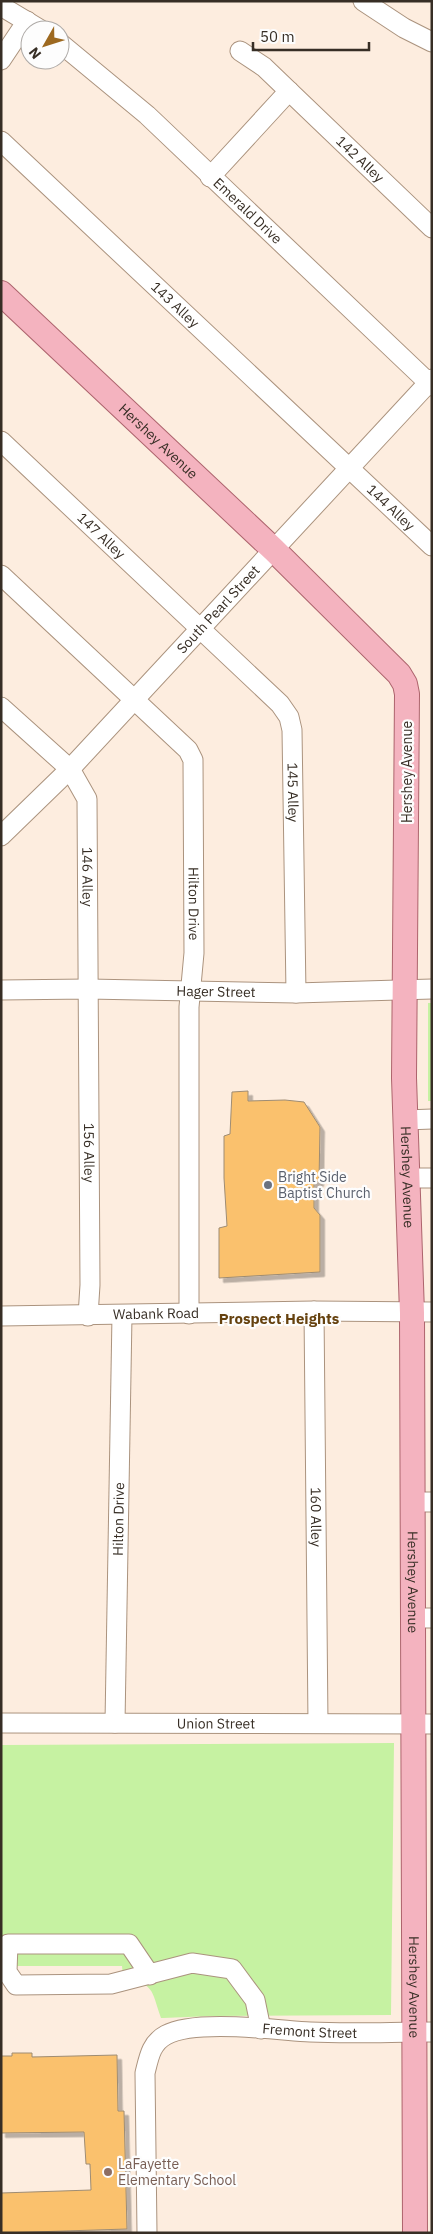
<svg xmlns="http://www.w3.org/2000/svg" width="433" height="2234" font-family="'IBM Plex Sans',sans-serif">
<style>
.green{fill:#c6f2a2}
.building{fill:#fac16d;stroke:#9e8c73;filter:url(#shadow)}
.lines{fill:none;stroke-linecap:round;stroke-linejoin:round}
.minor-casing{stroke:#ab937e;stroke-width:21}
.major-casing{stroke:#ad646d;stroke-width:26}
.minor{stroke:#fff;stroke-width:19}
.major{stroke:#f4b3bf;stroke-width:24}
.worship-dot{fill:#6b7280;stroke:#fdfdfd;stroke-width:2}
.education-dot{fill:#8d6e63;stroke:#fdfdfd;stroke-width:2}
.labels{text-anchor:middle;dominant-baseline:central;stroke-width:4.5;stroke-linejoin:round;paint-order:stroke}
.street-label{font-size:14px;fill:#372e25;stroke:#fdfdfd}
.worship-label{font-size:14px;fill:#5b616d;stroke:#fdfdfd;text-anchor:start}
.education-label{font-size:14px;fill:#785e54;stroke:#fdfdfd;text-anchor:start}
.neighbourhood-label{font-size:15px;font-weight:bold;fill:#65410e;stroke:#fdfdfd}
</style>
<defs>
<filter id="shadow"><feDropShadow dx="4.5" dy="4.5" stdDeviation="0" flood-color="#0004"/></filter>
</defs>
<rect width="100%" height="100%" fill="#fdeddf"/>
<path class="green" d="M428 1003H432V1101H428Z
M394 1743 391 2015 212 2016 163 2018H161C151 1989 155 1985 123 1977L122 1966H1V1745Z"/>
<path class="building" d="M248 1091V1101L285 1100 304 1102 320 1127 319 1182 314 1181V1208L320 1215V1272L219 1278V1228L227 1226 224 1178V1136L230 1134 232 1092Z
M12 2053H32V2057L117 2055 118 2111H124L127 2229 1 2233V2193L91 2190 90 2164H86L84 2132 1 2133V2056H12Z"/>
<g class="lines">
<defs>
<g id="minor">
<path d="M363 1 404 28 432 42"/>
<path d="M1 6 41 30"/>
<path id="s1" d="M60 43 147 115 432 386"/>
<path id="s2" d="M240 51 264 67 289 91 432 228"/>
<path d="M1 60 27 21"/>
<path id="s3" d="M1 141 432 546"/>
<path d="M210 177 289 91"/>
<path id="s4" d="M1 441 280 704 289 717 292 730 296 993"/>
<path id="s5" d="M1 575 188 750 193 760 194 953 189 1007V1314"/>
<path id="s6" d="M1 707 70 769 87 799 90 1285 88 1316"/>
<path id="s7" d="M1 836 70 769 432 379"/>
<path id="s8" d="M1 990 88 989 296 993 432 989"/>
<path d="M406 1120 432 1119"/>
<path d="M407 1178H432"/>
<path id="s9" d="M314 1311 318 1723"/>
<path id="s10" d="M1 1316 314 1311 432 1312"/>
<path d="M413 1502H432"/>
<path d="M414 1618H432"/>
<path id="s11" d="M1 1723 432 1724"/>
<path id="s12" d="M115 1723 122 1315"/>
<path d="M150 1975 129 1944H8L7 1972 16 1985 111 1984 192 1963 232 1969 255 2000 261 2029"/>
<path id="s13" d="M147 2233 145 2073C149 2057 151 2043 166 2035 195 2019 275 2030 310 2032 350 2034 391 2032 432 2032"/>
</g>
<g id="major">
<path id="s14" d="M1 293 274 550 399 674 405 684 407 694 404 1078 412 1313 415 2233"/>
</g>
</defs>
<use href="#minor" class="minor-casing"/>
<use href="#major" class="major-casing"/>
<use href="#minor" class="minor"/>
<use href="#major" class="major"/>
</g>
<circle class="worship-dot" cx="268" cy="1185" r="5"/>
<circle class="education-dot" cx="108" cy="2172" r="5"/>
<g class="labels">
<g class="street-label">
<text stroke="none"><textPath href="#s2" startOffset="162">142 Alley</textPath></text>
<text stroke="none"><textPath href="#s1" startOffset="252">Emerald Drive</textPath></text>
<text stroke="none"><textPath href="#s3" startOffset="239">143 Alley</textPath></text>
<text stroke="none"><textPath href="#s14" startOffset="216">Hershey Avenue</textPath></text>
<text stroke="none"><textPath href="#s3" startOffset="535">144 Alley</textPath></text>
<text stroke="none"><textPath href="#s4" startOffset="138">147 Alley</textPath></text>
<text stroke="none"><textPath href="#s7" startOffset="314">South Pearl Street</textPath></text>
<text transform="translate(407 772) rotate(-90)">Hershey Avenue</text>
<text stroke="none"><textPath href="#s4" startOffset="475">145 Alley</textPath></text>
<text stroke="none"><textPath href="#s6" startOffset="205">146 Alley</textPath></text>
<text stroke="none"><textPath href="#s5" startOffset="411">Hilton Drive</textPath></text>
<text stroke="none"><textPath href="#s8" startOffset="215">Hager Street</textPath></text>
<text stroke="none"><textPath href="#s6" startOffset="481">156 Alley</textPath></text>
<text stroke="none"><textPath href="#s14" startOffset="1056">Hershey Avenue</textPath></text>
<text stroke="none"><textPath href="#s10" startOffset="155">Wabank Road</textPath></text>
<text stroke="none"><textPath href="#s9" startOffset="206">160 Alley</textPath></text>
<text stroke="none"><textPath href="#s12" startOffset="204">Hilton Drive</textPath></text>
<text stroke="none"><textPath href="#s14" startOffset="1461">Hershey Avenue</textPath></text>
<text stroke="none"><textPath href="#s11" startOffset="215">Union Street</textPath></text>
<text stroke="none"><textPath href="#s14" startOffset="1866">Hershey Avenue</textPath></text>
<text stroke="none"><textPath href="#s13" startOffset="350">Fremont Street</textPath></text>
</g>
<g class="worship-label">
<text x="278" y="1177">Bright Side<tspan x="278" dy="16">Baptist Church</tspan></text>
</g>
<g class="education-label">
<text x="118" y="2164">LaFayette<tspan x="118" dy="16">Elementary School</tspan></text>
</g>
<g class="neighbourhood-label">
<text x="279" y="1318">Prospect Heights</text>
</g>
</g>
<rect width="433" height="2234" fill="none" stroke="#372e25" stroke-width="5"/>
<g transform="translate(45 45) rotate(231)"><circle r="24" fill="#fdfdfd" stroke="#aeaaa7"/>
<path d="M0-4L9 19L0 12L-9 19Z" fill="#9d6920"/>
<text y="-8" font-size="14" font-weight="bold" text-anchor="middle" fill="#372e25">N</text>
</g>
<path d="M253 42v8h116v-8" fill="none" stroke="#372e25" stroke-width="2.5"/>
<text x="260" y="42" font-size="15" fill="#372e25" stroke="#fdfdfd" stroke-width="4" paint-order="stroke">50 m</text>
</svg>
